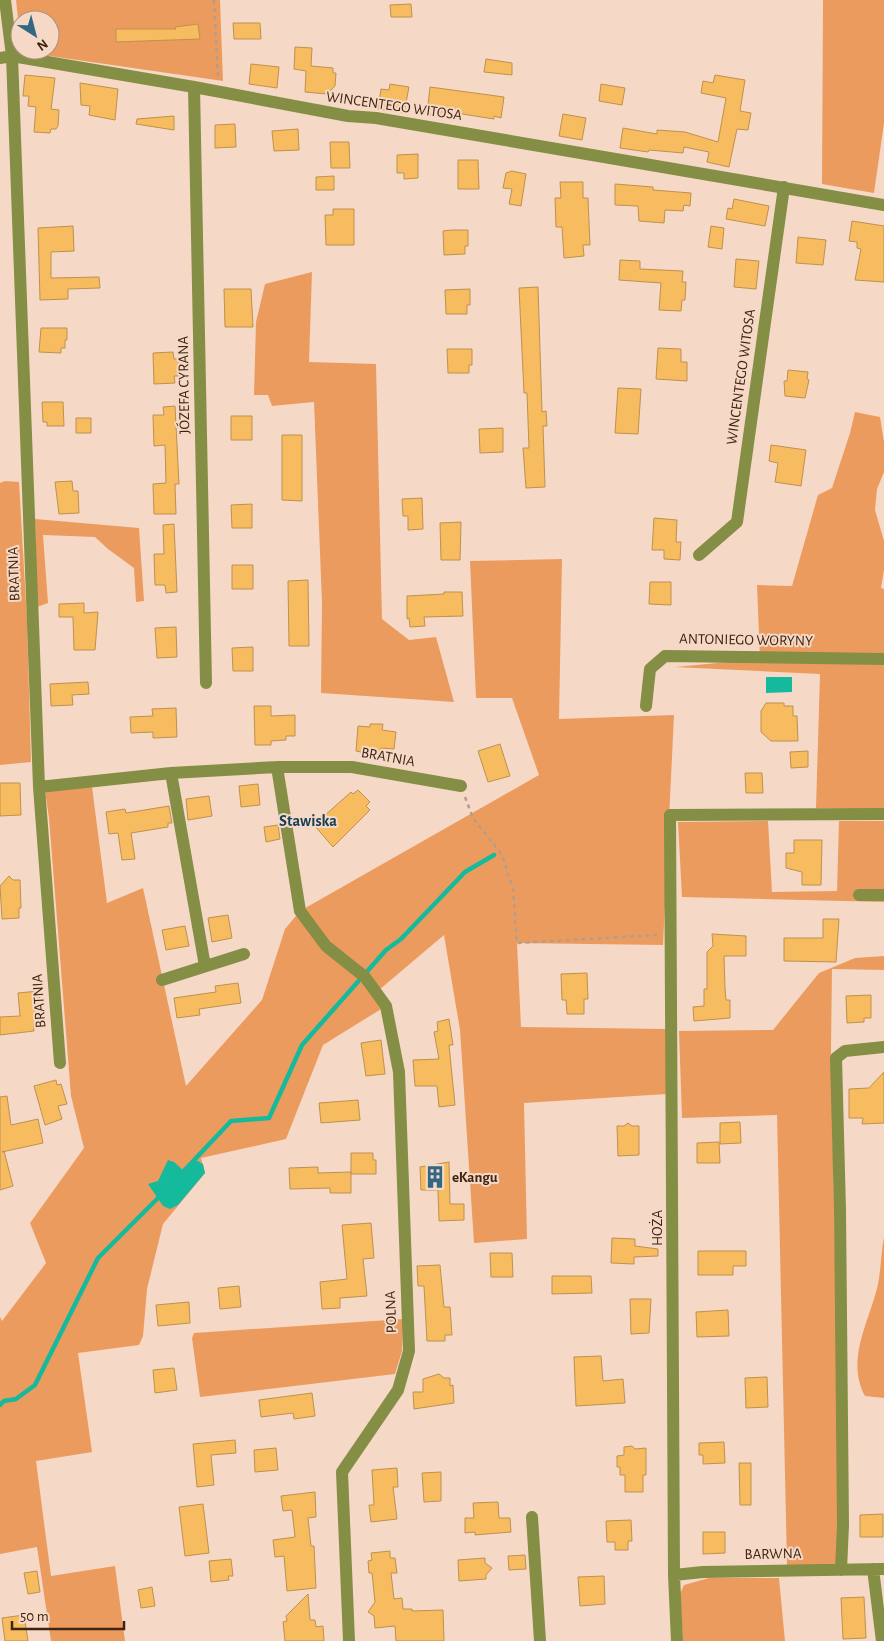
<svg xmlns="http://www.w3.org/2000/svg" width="884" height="1641" font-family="'Alegreya Sans',sans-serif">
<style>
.green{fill:#ec9b5f}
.water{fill:#15b99c}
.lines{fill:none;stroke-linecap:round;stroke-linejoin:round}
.stream{stroke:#15b99c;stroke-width:4.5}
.building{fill:#f7bb60;stroke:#be914e}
.path{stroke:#b79c88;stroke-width:2.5;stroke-dasharray:4 4;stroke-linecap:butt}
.minor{stroke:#848e44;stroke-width:12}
.labels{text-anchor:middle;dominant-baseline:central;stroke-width:4;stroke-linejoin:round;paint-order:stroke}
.street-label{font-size:15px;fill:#3e2410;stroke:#f5d9c6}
.poi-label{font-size:15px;font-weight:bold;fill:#3e2410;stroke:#f5d9c6;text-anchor:start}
.neighbourhood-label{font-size:16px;font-weight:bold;fill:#174057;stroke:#f5d9c6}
</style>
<rect width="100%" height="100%" fill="#f5d9c6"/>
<path class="green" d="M16 0H220L223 81 22 52 50 50V20H20V37Z
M823 0H884V123L874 193 822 184Z
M312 272 309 362 376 364 382 619 409 640 436 637 454 702 321 693 322 603 314 402 272 406 268 395H254L256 322 265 284Z
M855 412 880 417 884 442V472L877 489 875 510 884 541V570L881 588 884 589V809L816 808 820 674 675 667 760 659 757 585 792 586 818 495 832 488 850 433Z
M5 481 19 482 27 620 31 762 0 765V483Z
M35 519 139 528 144 601 136 602 134 568 108 549 95 537 43 535 48 603 37 607Z
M562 559 559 719 674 715 663 945 517 943 521 1027 666 1029 667 1094 524 1103 527 1239 474 1243 460 1030 444 935 379 990 386 1006 323 1045 286 1139 201 1158 205 1173 163 1224 147 1289 143 1336 139 1345 78 1353 92 1452 36 1461 51 1576 115 1566 125 1641H51L37 1547 0 1554V1317L2 1321 46 1263 30 1223 84 1148 71 1096 49 818 45 790 92 787 107 903 143 888 186 1086 262 1000 285 929 300 911 539 775 512 698H476L470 561Z
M768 821 772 892 837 891 839 821H884V902L682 897 678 822Z
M884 956V970L832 969 831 1049 841 1565H787L777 1115 682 1118 679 1031 773 1030 819 973 855 958Z
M884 1237V1398L865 1396C845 1359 870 1321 878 1284 881 1269 881 1253 884 1237Z
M403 1319 402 1351 395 1374 200 1397 192 1338 194 1333Z
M709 1578H779L785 1641H683L680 1594 684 1585Z"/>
<path class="water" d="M766 677H792V692L766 693Z
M168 1160 174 1162 184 1171 196 1160 203 1164 205 1173 178 1205 170 1209 163 1206 148 1184 158 1181Z"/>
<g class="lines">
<path class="stream" d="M180 1175 231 1121 269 1118 302 1045 386 950 401 939 465 872 494 855
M0 1405 4 1401 16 1399 35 1385 98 1258 161 1195"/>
</g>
<path class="building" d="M411 4 412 17H391L390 5Z
M233 23H260L261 39H234Z
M198 24 200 39 116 42V29H176L175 27Z
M295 47 312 48 311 66 333 68V73H336L335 86 327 94 305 92 306 71 294 69Z
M486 59 512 63V75L484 72Z
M251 64 279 67 277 88 249 84Z
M25 75 55 78 51 109 59 110 58 126 56 129H51L50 133 34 132 36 107 28 106 29 96H23Z
M715 75 745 80 740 111 751 113 748 130 737 129 729 167 707 162 709 152 684 147 683 153 649 150 648 152 620 148 623 128 657 134V130L685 132 718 142 726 98 701 93 703 81 713 83Z
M80 83 118 89 115 120 89 115 90 106 81 105Z
M390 84 409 87 404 113 378 109 381 89 389 90Z
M601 84 625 88 622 105 599 101Z
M430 87 504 97 501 118 494 116V119L456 113 455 118 427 115Z
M563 114 586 118 582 140 559 136Z
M174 116V130L136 124 137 119Z
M235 124 236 147 215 148V125Z
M298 129 299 150 274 151 272 131Z
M330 142H349L350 168H331Z
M418 154V178L404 179V173H397V155Z
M458 160H478L479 189H458Z
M512 171 526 174 521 206 509 204 512 189 503 188 506 173Z
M334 176V190H316V177Z
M560 182H583V198H588L590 245H583L584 256 564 258 562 227H556L555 198H561Z
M615 184 653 187V190L691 193 690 206 684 205 683 211 665 210 664 223 639 221 638 206 615 205Z
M734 199 769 206 765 226 726 219 728 208 732 209Z
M333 209H354V245H326L325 215H333Z
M852 221 884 226V282L855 280 861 249 857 248V242L849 241Z
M73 226 74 251 51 252V278L99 277 100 288 68 289V299L40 300 38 228Z
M711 226 724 228 722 249 708 247Z
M452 230H468V246H465V254L444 255 443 231Z
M798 237 826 240 823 265 796 263Z
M736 259 759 261 756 289 734 287Z
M620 260 640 261V269L683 271 682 282H686L685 300H682L681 311 659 310 661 283 619 280Z
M538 287 542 412 546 411 547 426H543L545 487 526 488 523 448H529L527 393H524L519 288Z
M224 289H251L253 327H225Z
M470 289V305H467V314H446L445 290Z
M41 328H67V340H65V348H61V353L39 352Z
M658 348 681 349V362H687V381L656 379Z
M447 349H472V365H469V373H448Z
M173 352 174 359H182V376H174L175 383 154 384 153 353Z
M788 370 808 372 807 379 809 380 805 398 785 396 784 381H787Z
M618 388 641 389 638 434 615 433Z
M42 402H63L64 426H47V422H43Z
M175 406 179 484H175L176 514H154L153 484 166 483 165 445 154 446 153 415H164L163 407Z
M231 416H252V440H231Z
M76 418H91V433H76Z
M503 428V452L480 453 479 429Z
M282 435H302V501L282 500Z
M771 445 806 450 801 486 775 482 778 463 769 461Z
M72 481 73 491H78L79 513 59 514 55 482Z
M422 498 423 529 408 530V516H403L402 499Z
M252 504V528H232L231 505Z
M654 518 677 520 676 542H681L680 560 664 559V550H652Z
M461 522 460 560H441L440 523Z
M174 524 177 592 166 593 165 585H155L154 554H164L163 525Z
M232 565H253V589H232Z
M308 580 309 646H289L288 581Z
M650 582H671V605L649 604Z
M444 592H462L463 616 424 617 425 626 410 627 409 618 407 619V596L444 594Z
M84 603V613L98 612 95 650H74L73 617H59V604Z
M176 627 177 657 157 658 155 628Z
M253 647V671H233L232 648Z
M88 682 89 694 72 695 73 705 51 706 50 684Z
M766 703H784V706H793V716H797L798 741H771L761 732V711Z
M254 706H271V716L295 715V736H286V740L271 741V745H255Z
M176 708 177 737 153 738V732L131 733 130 717 153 716 152 709Z
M370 724H383L382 730 396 732 394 749 381 748 380 756 356 751 358 726 370 727Z
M500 744 510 776 488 782 478 751Z
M808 751V767L791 768 790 752Z
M745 773H762L763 793H746Z
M0 783H20L21 815 0 816Z
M258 784 260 805 241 807 239 786Z
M358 790 370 802 366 806 370 810 333 847 314 825 351 792 353 794Z
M209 796 212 816 188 820 186 799Z
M169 806 172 823H168V827L131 833 135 859 122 860 118 833 109 834 106 812 125 809 126 813Z
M278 825 280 839 266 842 264 827Z
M794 840H822L821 885H802V872L786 868V853H794Z
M9 876 13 880H20L21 908H19V918L2 919 0 886Z
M228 915 232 938 212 942 208 918Z
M823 919H839L836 962 784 961V938H823Z
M185 926 189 946 166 950 162 930Z
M712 934 746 936V956H724L725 988 726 1000H730V1018L694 1021 693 1007 704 1006V989H707V952L713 946Z
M587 973 588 999H584V1014H567L566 1000H562L561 974Z
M238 983 241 1003 199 1009 200 1015 177 1018 174 998 216 992 215 986Z
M39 991 41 1024 34 1025V1031L0 1035V1017L20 1016 18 993Z
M871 995V1018H864V1022L847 1023 846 996Z
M449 1019 453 1045H449L455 1105 439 1107 437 1086H415L413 1060 439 1059 434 1032 438 1031 437 1022Z
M381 1040 385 1074 366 1076 361 1043Z
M884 1072V1123L862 1124 863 1118H849V1089L869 1088Z
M56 1080 57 1085 61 1084 67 1104 58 1106 62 1119 45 1125 34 1086Z
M7 1096 11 1125 38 1119 43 1143 2 1152 4 1151 13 1186 0 1190V1097Z
M358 1100 360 1120 321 1123 319 1103Z
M740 1122 741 1143 720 1144V1123Z
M628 1123 632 1126H639V1155L618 1156 617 1126H624Z
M719 1142 720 1163H697V1143Z
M351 1153H373V1160H376V1174H351Z
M449 1162 450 1204H464V1220L439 1221 438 1190H421L420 1167Z
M318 1167V1173L351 1172V1193H330V1188L290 1189 289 1168Z
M371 1223 374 1258 363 1259 367 1296 340 1298V1308L322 1309 320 1282 347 1279 342 1225Z
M612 1238 635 1239V1246L658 1249V1256L634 1257V1264L611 1263Z
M698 1251H746V1266H733V1275H698Z
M490 1253H512L513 1277H491Z
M440 1265 444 1307H450L452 1335H445V1341H427L424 1286H418L417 1266Z
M552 1276H591L592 1293 552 1294Z
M239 1286 241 1307 220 1309 218 1288Z
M630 1299H651L649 1333 631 1334Z
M189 1302 190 1323 158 1326 156 1305Z
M728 1310 729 1336 697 1337 696 1312Z
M601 1356 603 1381 623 1379 625 1403 576 1406 574 1357Z
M174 1368 177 1390 155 1393 153 1370Z
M439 1374 444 1378H450V1386L453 1385 454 1403 414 1409 413 1392H423V1379Z
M767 1377 768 1407 746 1408 745 1378Z
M312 1393 315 1416 294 1419 293 1413 261 1417 259 1400Z
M235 1440 236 1453 211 1455 214 1485 197 1487 193 1444Z
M724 1442 725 1463 703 1464V1455H699V1443Z
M632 1446 635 1449 646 1448V1475H643V1492H625V1475H620V1467H617V1456L624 1455V1447Z
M276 1448 278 1470 255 1472 254 1450Z
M739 1463H751V1505H740Z
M397 1468 398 1487H393L397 1519 371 1522 369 1505H374L372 1470Z
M441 1472V1501L424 1502 422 1473Z
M315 1492 316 1517 308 1518 311 1546H314L316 1588 287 1591 284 1556 275 1557 273 1540 295 1537 292 1510 283 1511 281 1496Z
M498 1502 499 1518H510L511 1532 475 1535V1532L465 1533V1518H474L473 1503Z
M203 1504 209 1553 185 1556 179 1507Z
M883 1514V1537H860V1515Z
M631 1520 632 1541H628V1550H615V1542H607L606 1521Z
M703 1532H725V1553L703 1554Z
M390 1551V1558H395L397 1573H391L394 1599 402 1598 403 1609H412V1611L443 1610 444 1641H396L395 1626 375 1628 374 1616 368 1612 375 1602 372 1573H369L368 1561 372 1560 371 1553Z
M525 1555 526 1569 509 1570 508 1556Z
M485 1558V1563L492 1568 486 1575V1579L459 1581 458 1560Z
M231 1559 233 1576H228L229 1580 211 1582 209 1561Z
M37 1571 40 1592 28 1594 24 1573Z
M604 1576 605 1604 580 1606 578 1577Z
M152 1587 155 1606 141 1608 138 1590Z
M308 1594 310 1620H315L316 1627 323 1626 324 1641H285L283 1622 287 1621 286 1616Z
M864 1597 866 1638 843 1639 841 1598Z
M24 1615 28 1641H5L2 1618Z"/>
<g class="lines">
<path class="path" d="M214 0 218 78
M465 797 473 818 502 855 513 889 517 943 657 935"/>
<path class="minor" d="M5 0 12 56 39 787 60 1063
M0 58 12 56 194 87 348 116 376 118 884 205
M194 87 206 683
M699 555 737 522 784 187
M646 706 650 669 665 656 884 659
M277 767 300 911 326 946 365 977 386 1006 399 1072 409 1351 398 1390 342 1472 349 1641
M171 773 205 966
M39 787 171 773 277 767H352L461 786
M859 895H884
M162 980 244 954
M532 1517 540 1641
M873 1569 882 1641
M841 1570 843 1525 840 1210 836 1058 845 1051 884 1047
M674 1575 703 1572 884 1569
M677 1641 674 1575 670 815 884 814"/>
</g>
<defs>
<symbol id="building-bare" viewBox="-9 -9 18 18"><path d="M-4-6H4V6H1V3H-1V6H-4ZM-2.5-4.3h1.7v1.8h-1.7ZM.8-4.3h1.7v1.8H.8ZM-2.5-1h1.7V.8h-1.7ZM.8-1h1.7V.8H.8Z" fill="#336683" stroke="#f5d9c6" stroke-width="2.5" paint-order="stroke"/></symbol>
</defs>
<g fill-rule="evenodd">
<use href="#building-bare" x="419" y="1161" width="32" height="32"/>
</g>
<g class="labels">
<g class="street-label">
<text transform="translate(394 106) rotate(8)">WINCENTEGO WITOSA</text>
<text transform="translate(741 377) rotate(-82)">WINCENTEGO WITOSA</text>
<text transform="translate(184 385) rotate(-91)">JÓZEFA CYRANA</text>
<text transform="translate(14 574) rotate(-92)">BRATNIA</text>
<text transform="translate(746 640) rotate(1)">ANTONIEGO WORYNY</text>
<text transform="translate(388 757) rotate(10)">BRATNIA</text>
<text transform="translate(39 1001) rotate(-94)">BRATNIA</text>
<text transform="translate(657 1228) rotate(-90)">HOŻA</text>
<text transform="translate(391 1312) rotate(-92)">POLNA</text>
<text transform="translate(773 1554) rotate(-1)">BARWNA</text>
</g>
<g class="poi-label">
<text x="452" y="1177">eKangu</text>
</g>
<g class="neighbourhood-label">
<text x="308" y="821">Stawiska</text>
</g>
</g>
<g transform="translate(35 35) rotate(144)"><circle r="24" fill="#f5d9c6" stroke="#ac917d"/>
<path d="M0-4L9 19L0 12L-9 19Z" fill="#336683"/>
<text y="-8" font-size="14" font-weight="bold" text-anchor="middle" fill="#3e2410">N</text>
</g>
<path d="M12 1621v8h112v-8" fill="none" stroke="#3e2410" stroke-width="2.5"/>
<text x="20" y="1621" font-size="15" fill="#3e2410" stroke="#f5d9c6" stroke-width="4" paint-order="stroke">50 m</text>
</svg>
